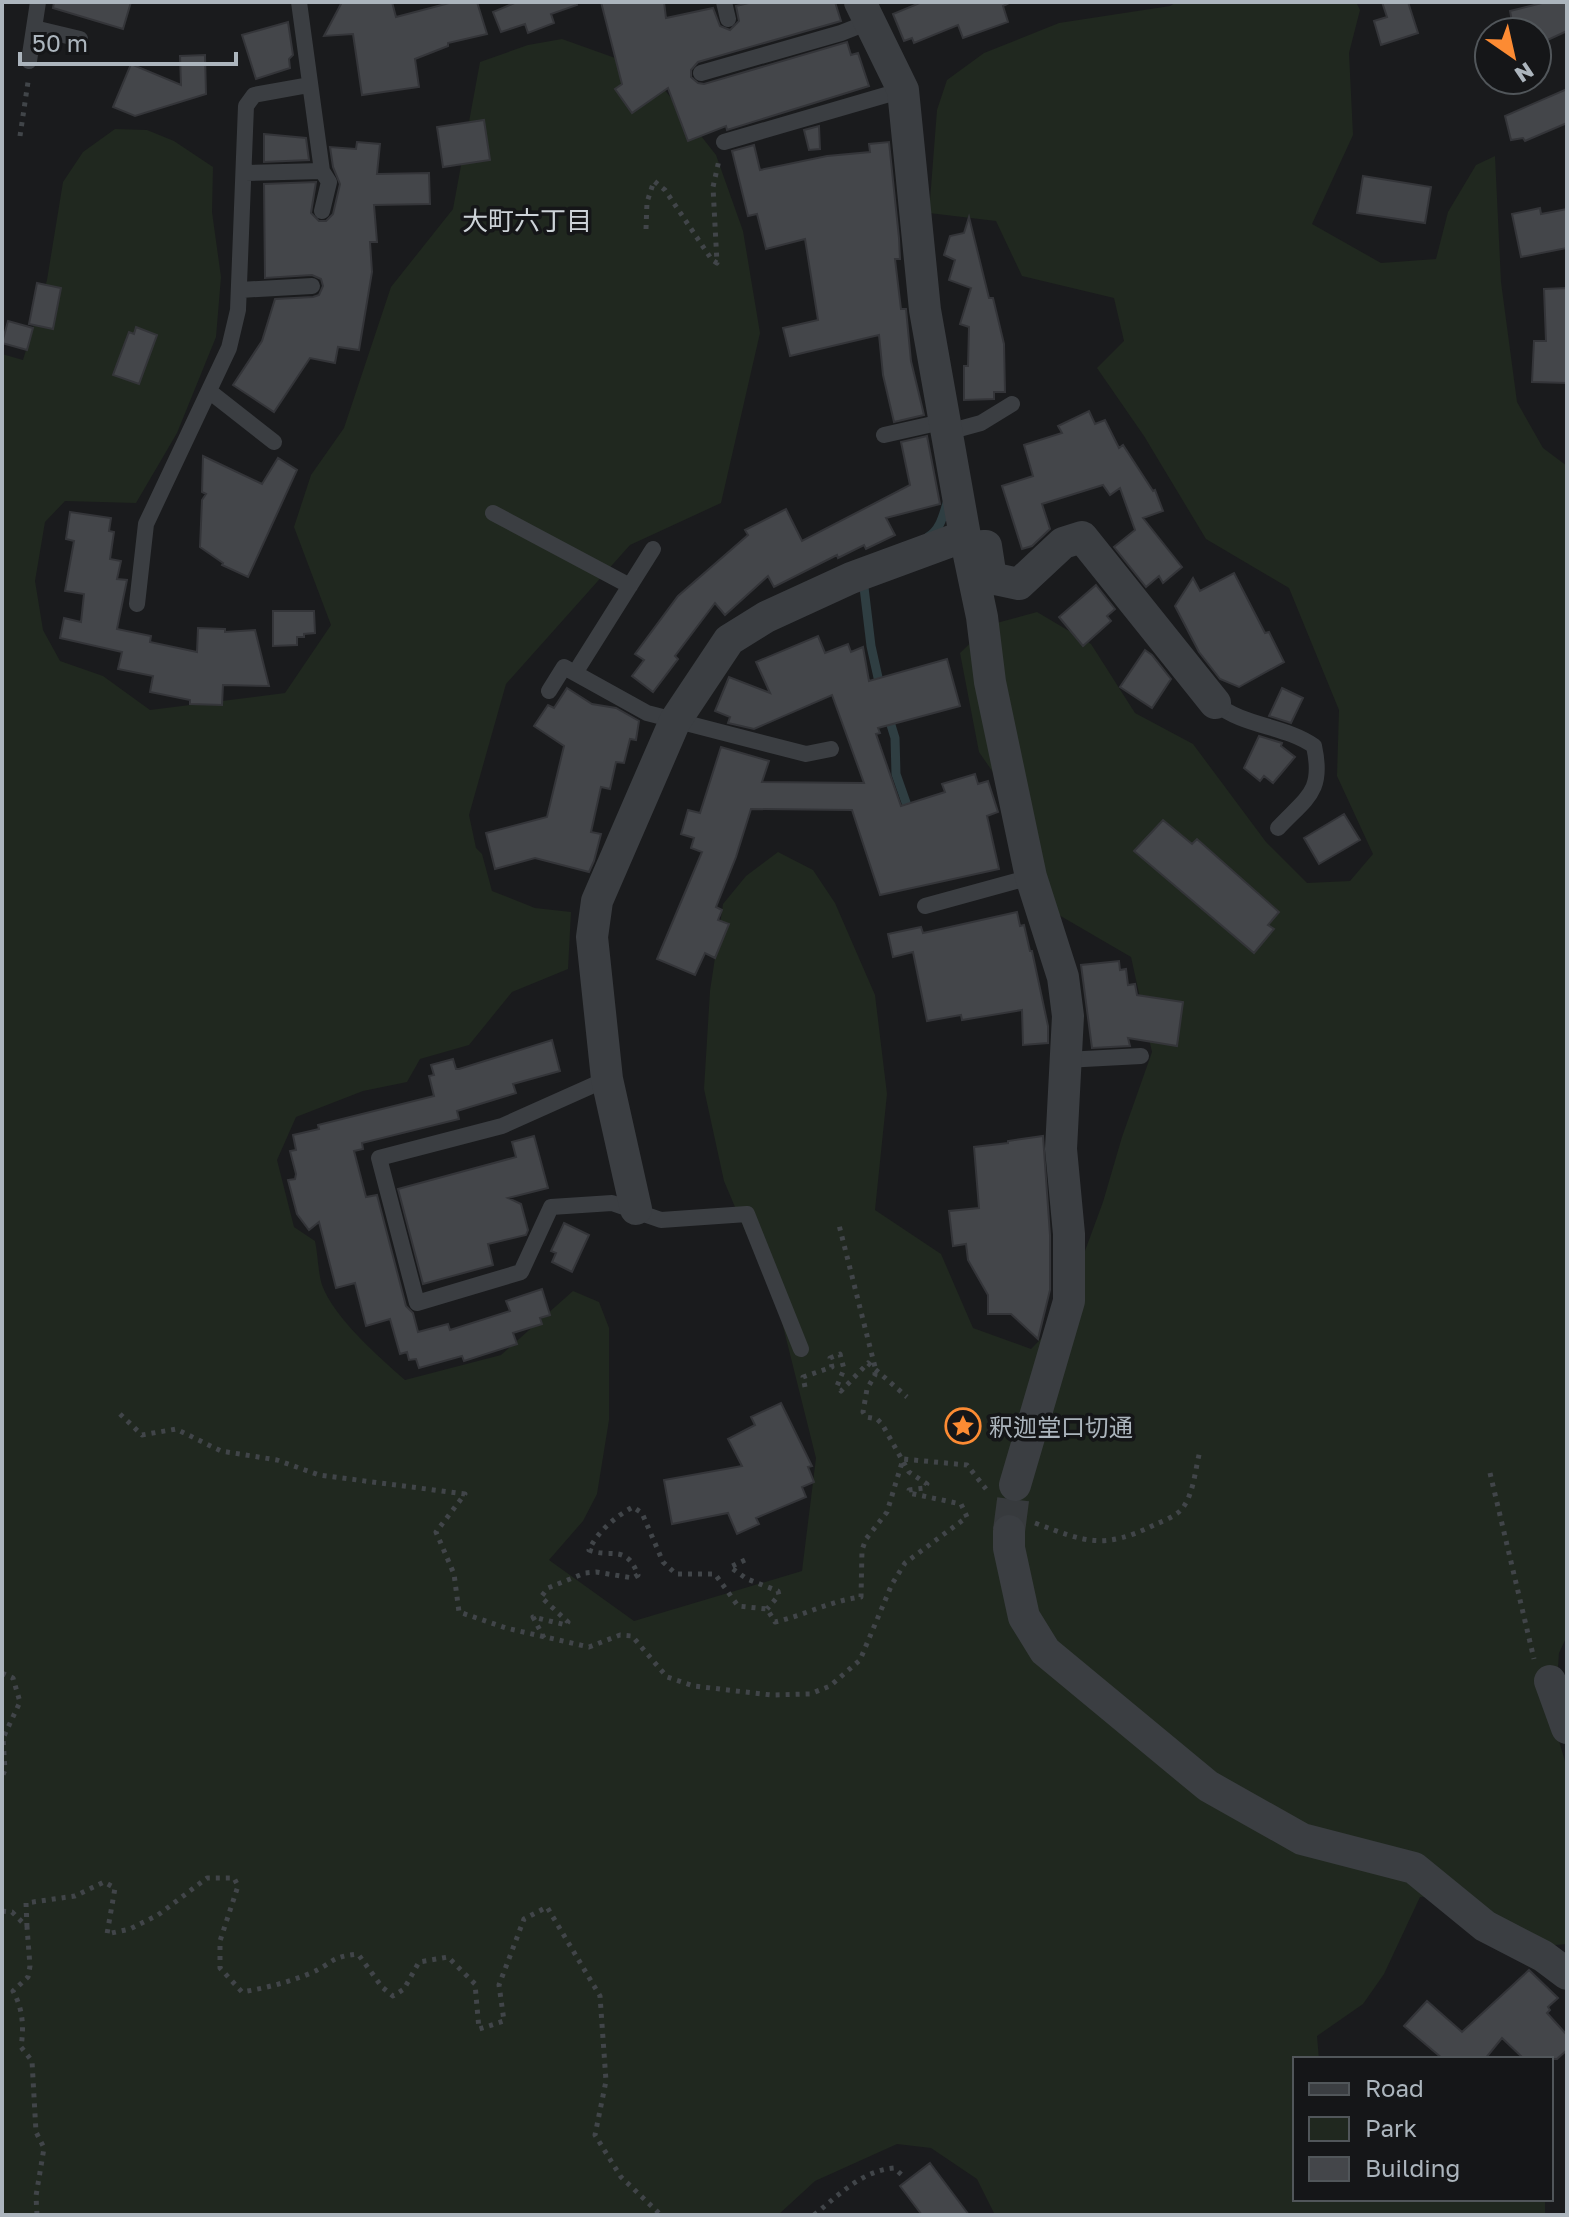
<svg xmlns="http://www.w3.org/2000/svg" width="1569" height="2217" font-family="'Golos Text','Noto Sans JP',sans-serif">
<style>
.green{fill:#20281f}
.lines{fill:none;stroke-linecap:round;stroke-linejoin:round}
.stream{stroke:#2f3e42;stroke-width:9}
.building{fill:#44464a;stroke:#343539;stroke-width:2}
.minor-tunnel{stroke:#373a3d;stroke-width:32;stroke-dasharray:32 16;stroke-linecap:butt}
.path{stroke:#414549;stroke-width:5;stroke-dasharray:4 6;stroke-linecap:butt}
.service{stroke:#3b3e42;stroke-width:16}
.minor{stroke:#3b3e42;stroke-width:32}
.labels{text-anchor:middle;dominant-baseline:central;stroke-width:7;stroke-linejoin:round;paint-order:stroke}
.poi-label{font-size:24px;fill:#acb5bd;stroke:#151618;text-anchor:start}
.neighbourhood-label{font-size:26px;fill:#cdd3d8;stroke:#151618}
</style>
<rect width="100%" height="100%" fill="#1a1b1d"/>
<path class="green" d="M1177 2H1356L1360 10 1349 53 1353 135 1312 224 1381 263 1436 259 1448 212 1476 165 1495 156 1501 282 1517 402 1543 448 1567 466V1636L1559 1653 1554 1724 1567 1768V1944L1544 1946 1481 1915 1468 1894 1420 1897 1384 1974 1363 2004 1317 2036 1319 2059H1295V2199H1545V2215H995L977 2179 931 2148 897 2144 815 2181 778 2215H2V354L23 360 47 280 63 182 83 152 115 129 147 130 174 141 213 167 212 212 221 277 216 337 177 433 136 503 65 501 45 522 35 581 43 630 60 661 103 676 150 710 285 693 331 625 294 527 311 475 344 428 391 287 453 209 480 62 528 45 562 39 618 59 664 89 716 155 743 231 760 333 721 503 630 545 506 684 469 815 476 848 482 854 492 891 535 908 571 912 568 969 512 992 469 1045 420 1059 407 1082 363 1091 296 1117 277 1160 294 1227 315 1241C318 1255 318 1272 322 1285 334 1318 379 1357 405 1380L501 1355 573 1291 599 1302 609 1328V1420L597 1494 583 1521 549 1560 634 1621 802 1571 816 1458 770 1274 746 1233 724 1181 704 1089 710 991 723 904 746 876 778 852 813 870 835 903 875 995 887 1094 875 1210 941 1254 973 1328 1031 1349 1077 1302 1082 1259 1103 1202 1122 1137 1152 1052 1131 957 1052 911 1032 829 979 752 960 653 989 625 1037 612 1091 644 1135 713 1193 744 1266 842 1307 883 1350 881 1373 854 1337 776 1339 710 1289 588 1206 539 1144 436 1097 368 1124 341 1114 298 1022 276 996 221 929 213 937 110 947 80 984 53 1059 23 1170 6Z"/>
<g class="lines">
<path class="stream" d="M928 537C940 530 943 516 947 503
M863 579 871 646 881 691
M887 712 895 738 896 774 910 814"/>
</g>
<path class="building" d="M54 2H131L123 29 53 8Z
M342 2H392L396 17 453 2H477L487 34 448 43V46L415 59 419 87 362 95 353 34 324 36Z
M517 2H576L577 5 551 14 554 23 528 33 525 24 501 32 493 12Z
M601 2H664L666 18 713 8 720 26 730 30 739 21 736 6 753 2H835L841 21 698 62 691 70V77L698 83 704 84 847 42 851 55 858 53 869 86 727 130 726 126 688 141 668 88 632 113 615 89 622 84Z
M922 2H1011L1003 6 1008 22 963 38 958 25 914 43 912 38 904 41 893 14Z
M1382 2H1408L1418 33 1381 45 1374 21 1387 17Z
M1546 2H1567V31L1537 45V32H1514L1510 11Z
M288 22 293 55 289 59 290 68 256 79 242 35Z
M205 55 206 94 135 116 113 107 131 64 181 85 180 56Z
M1567 89V123L1525 141 1523 138 1511 140 1505 116Z
M484 120 490 160 443 167 437 127Z
M819 126 820 149 809 150 804 130Z
M264 134 306 138 309 160 264 162Z
M357 142 380 144 377 174 429 173 430 204 374 205 377 242H370L372 272 359 350 338 347 335 363 310 358 274 412 233 385 262 341 275 299 313 297 319 295 323 286 321 279 312 275 265 278 264 184 316 182 311 213 319 221H326L333 214 340 184 333 167 330 147 356 149Z
M889 142 899 238 900 259H895L901 309H906L911 361 924 415 894 422 883 375 879 335 790 356 783 328 818 320 805 239 766 249 757 214 748 216 732 151 754 145 760 170 827 156 870 152 869 144Z
M1363 176 1431 187 1425 223 1357 213Z
M1540 208 1541 214 1567 209V248L1521 257 1512 214Z
M969 217 989 298H993L1004 344 1005 392H994V399L964 400V366H968L969 327 960 324 971 288 949 280 955 260 944 255 950 236 964 233Z
M37 283 61 288 53 329 29 324Z
M1567 288V383L1532 382 1534 341H1546L1544 289Z
M8 321 33 328 27 350 2 343Z
M136 327 157 335 139 384 113 375 129 332 134 334Z
M1089 411 1095 424 1105 420 1119 448 1123 445 1153 491 1155 490 1163 511 1143 518 1182 567 1163 583 1159 576 1146 587 1114 547 1135 530 1120 488 1110 495 1103 485 1042 504 1050 529 1032 546 1022 549 1002 486 1033 476 1024 445 1062 433 1058 426Z
M927 436 940 504 886 518 895 535 866 549 864 545 838 558 837 555 774 587 768 576 725 615 715 603 675 656 678 659 653 692 632 676 644 660 635 654 678 596 748 535 745 530 786 509 802 541 910 485 901 442Z
M203 456 262 484 278 458 297 470 248 577 222 565 223 563 200 547 202 500 206 494 202 492Z
M70 512 111 518 109 531 114 532 110 559 121 561 117 579 127 580 117 629 151 636 150 642 197 652 198 628 225 629V632L255 630 269 686 223 685 222 705 190 704V700L150 692 153 676 118 669 122 652 60 638 64 618 81 622 84 594 65 591 74 541 66 539Z
M1234 573 1265 633 1269 632 1284 662 1239 687 1220 679 1199 652 1175 606 1193 578 1200 591Z
M1096 585 1115 609 1107 616 1111 621 1083 646 1059 617Z
M273 611H314L315 633 304 634V637H297V645L273 646Z
M818 636 825 653 848 644 851 652 863 647 869 681 947 659 960 706 878 728 880 733 876 734 901 806 945 792 942 784 975 774 978 784 988 781 998 812 987 816 999 869 880 895 852 810 751 809 736 857 716 907 722 910 718 920 729 924 715 958 705 953 695 975 657 959 702 852 691 848 694 838 681 834 688 810 700 813 721 747 769 761 762 782 864 783 832 695 754 729 728 723 730 717 715 711 729 677 770 693 756 662Z
M1145 650 1152 655 1171 679 1152 708 1120 687Z
M567 688 592 704 616 708 639 721 636 740 630 739 624 763 616 762 610 789 601 787 591 832 601 834 594 861 589 872 535 858 495 869 486 833 547 817 564 746 534 726 548 705 554 708Z
M1282 688 1303 698 1291 723 1269 716Z
M1259 736 1282 743 1281 746 1295 757 1273 783 1264 776 1260 781 1244 768Z
M1344 814 1360 840 1319 864 1304 838Z
M1163 820 1192 844 1197 839 1279 912 1268 925 1274 929 1254 953 1134 851Z
M1017 912 1020 926 1024 925 1030 951H1032L1048 1026V1043L1023 1045 1022 1010 962 1020 961 1015 927 1021 913 952 893 957 888 934 921 927 923 933Z
M1119 961 1120 970 1126 969 1128 985 1135 984 1137 995 1183 1002 1177 1046 1128 1038 1130 1046 1092 1048 1081 965Z
M552 1040 560 1071 513 1084 516 1093 457 1111 459 1119 362 1143 363 1149 354 1151 366 1197 377 1195 406 1306 413 1313 418 1332 448 1324 450 1330 510 1311 506 1301 542 1289 550 1315 540 1318 542 1324 513 1333 517 1344 464 1361 462 1356 419 1368 416 1359 409 1360 407 1352 400 1354 390 1319 366 1326 355 1283 336 1288 319 1222 309 1230 297 1214 288 1180 295 1179 296 1174 290 1151 296 1150 293 1135 319 1129 318 1125 434 1096 429 1076 434 1075 431 1065 453 1059 456 1069H459Z
M534 1136 548 1188 508 1198 521 1204 528 1230 526 1235 488 1244 493 1265 423 1284 398 1189 516 1157 512 1142Z
M1043 1136 1050 1235V1290L1038 1339 1011 1314H988V1295L968 1260 966 1244 953 1246 949 1211 979 1208 974 1147 1008 1143V1141Z
M564 1223 589 1235 572 1272 552 1262 556 1253 551 1251Z
M781 1403 812 1466 808 1467 814 1482 802 1487 806 1497 756 1518 759 1524 737 1534 728 1513 672 1524 664 1480 742 1466 728 1439 755 1425 751 1417Z
M1529 1970 1558 1998 1548 2007 1550 2010 1547 2013 1567 2035V2050L1557 2059H1524L1502 2038 1485 2059H1443L1404 2026 1427 2001 1462 2032Z
M930 2163 969 2215H922L900 2186Z"/>
<g class="lines">
<path class="minor-tunnel" d="M1009 1531 1015 1485"/>
<path class="path" d="M20 136 28 82
M646 229 647 202 654 181 665 190 712 260 717 263 713 187 719 160
M805 1387 803 1377 832 1367 830 1358 840 1354 844 1369 837 1386 841 1391 868 1363 907 1397
M120 1414 142 1435 176 1429 221 1451 277 1460 319 1475 465 1494 436 1532 454 1574 459 1612 506 1628 589 1647 620 1635 632 1636 667 1677 694 1686 771 1695 810 1694 830 1686 860 1660 892 1584 905 1563 967 1517 961 1504 909 1493V1490L925 1488 927 1484 909 1472 882 1424 877 1419 866 1417 863 1412 867 1389 875 1375V1367L838 1221
M1490 1473 1534 1659
M1035 1523C1086 1542 1103 1550 1154 1525 1163 1521 1174 1517 1181 1510 1194 1495 1195 1469 1200 1451
M745 1560 730 1567 747 1579 778 1591 779 1595 767 1609
M544 1638 533 1617 566 1625 568 1622 541 1597 548 1588 585 1573 596 1572 633 1578 638 1575C626 1543 611 1559 589 1550 597 1532 616 1516 633 1507L642 1513 663 1562 676 1574H715L738 1606 767 1609 775 1622C805 1615 830 1601 861 1597L862 1550 866 1539 887 1512 903 1459 967 1465 986 1489
M2 1673 13 1678 20 1702 3 1738 5 1770 2 1777
M2 1911 12 1912 27 1927 30 1966 28 1977 13 1991C23 2009 24 2027 21 2047L32 2061 36 2132 44 2148 36 2196 37 2215
M27 1927 26 1903 75 1896 104 1882 115 1888 107 1934 130 1929 158 1915 207 1878H234L238 1886 220 1941V1968L242 1992C266 1988 289 1982 311 1973 334 1963 329 1957 358 1954L382 1987 393 1996 404 1989 419 1962 448 1957 475 1984 479 2029 504 2021 499 1985 524 1919 547 1907 600 1996 606 2081 595 2135 621 2177 661 2215
M814 2215C839 2195 861 2171 894 2168L903 2176"/>
<path class="service" d="M299 2 322 171 329 182 322 211
M724 2 728 19
M34 28 80 39
M29 61 38 2
M701 73 841 33 869 22
M724 142 903 90
M245 173 322 171
M240 290 312 286
M209 391 274 442
M948 432 981 423 1012 404
M884 435 946 421
M493 513 630 586
M137 604 146 524 229 348 238 310 246 106 254 95 309 85
M575 673 653 549
M549 691 564 667 647 713 806 754 831 749
M1215 703C1244 727 1284 725 1314 746 1324 792 1307 797 1278 828
M925 906 1031 877
M1065 1060 1141 1056
M607 1079 502 1126 379 1158 417 1303 521 1272 551 1207 612 1203 661 1220 747 1214 801 1349"/>
<path class="minor" d="M860 2 903 90 925 310 965 536 982 617 990 682 1031 877 1063 977 1068 1016 1061 1149 1069 1234V1301L1015 1485
M983 546H986L991 578 1019 584 1063 543 1082 537 1215 703
M636 1209 607 1079 592 937 597 901 675 721 729 640 766 617 851 578 965 536
M1009 1531V1548L1024 1617 1045 1651 1208 1786 1302 1839 1414 1868 1485 1926 1543 1956 1567 1974
M1550 1681 1567 1728"/>
</g>
<defs>
<symbol id="sight-ring" viewBox="-11 -11 22 22"><circle r="9.5" fill="#151618" stroke="#fc8b33" stroke-width="1.5"/><path d="M0-6L1.8-2.2L6-1.7L2.9 1.2L3.7 5.4L0 3.3L-3.7 5.4L-2.9 1.2L-6-1.7L-1.8-2.2Z" fill="#fc8b33"/></symbol>
</defs>
<g fill-rule="evenodd">
<use href="#sight-ring" x="943" y="1406" width="40" height="40"/>
</g>
<g class="labels">
<g class="poi-label">
<text x="989" y="1426">釈迦堂口切通</text>
</g>
<g class="neighbourhood-label">
<text x="527" y="220">大町六丁目</text>
</g>
</g>
<rect width="1569" height="2217" fill="none" stroke="#acb5bd" stroke-width="8"/>
<rect x="1293" y="2057" width="260" height="144" fill="#151618" stroke="#51565a" stroke-width="2"/>
<rect x="1309" y="2083" width="40" height="12" fill="#3b3e42" stroke="#51565a" stroke-width="2"/>
<text x="1365" y="2097" font-size="24" fill="#acb5bd">Road</text>
<rect x="1309" y="2117" width="40" height="24" fill="#20281f" stroke="#51565a" stroke-width="2"/>
<text x="1365" y="2137" font-size="24" fill="#acb5bd">Park</text>
<rect x="1309" y="2157" width="40" height="24" fill="#44464a" stroke="#51565a" stroke-width="2"/>
<text x="1365" y="2177" font-size="24" fill="#acb5bd">Building</text>
<g transform="translate(1513 56) rotate(146)"><circle r="38" fill="#151618" stroke="#51565a" stroke-width="2"/>
<path d="M0-6L14 30L0 20L-14 30Z" fill="#fc8b33"/>
<text y="-12" font-size="22" font-weight="bold" text-anchor="middle" fill="#acb5bd">N</text>
</g>
<path d="M20 52v12h216v-12" fill="none" stroke="#acb5bd" stroke-width="4"/>
<text x="32" y="52" font-size="24" fill="#acb5bd" stroke="#151618" stroke-width="6" paint-order="stroke">50 m</text>
</svg>
